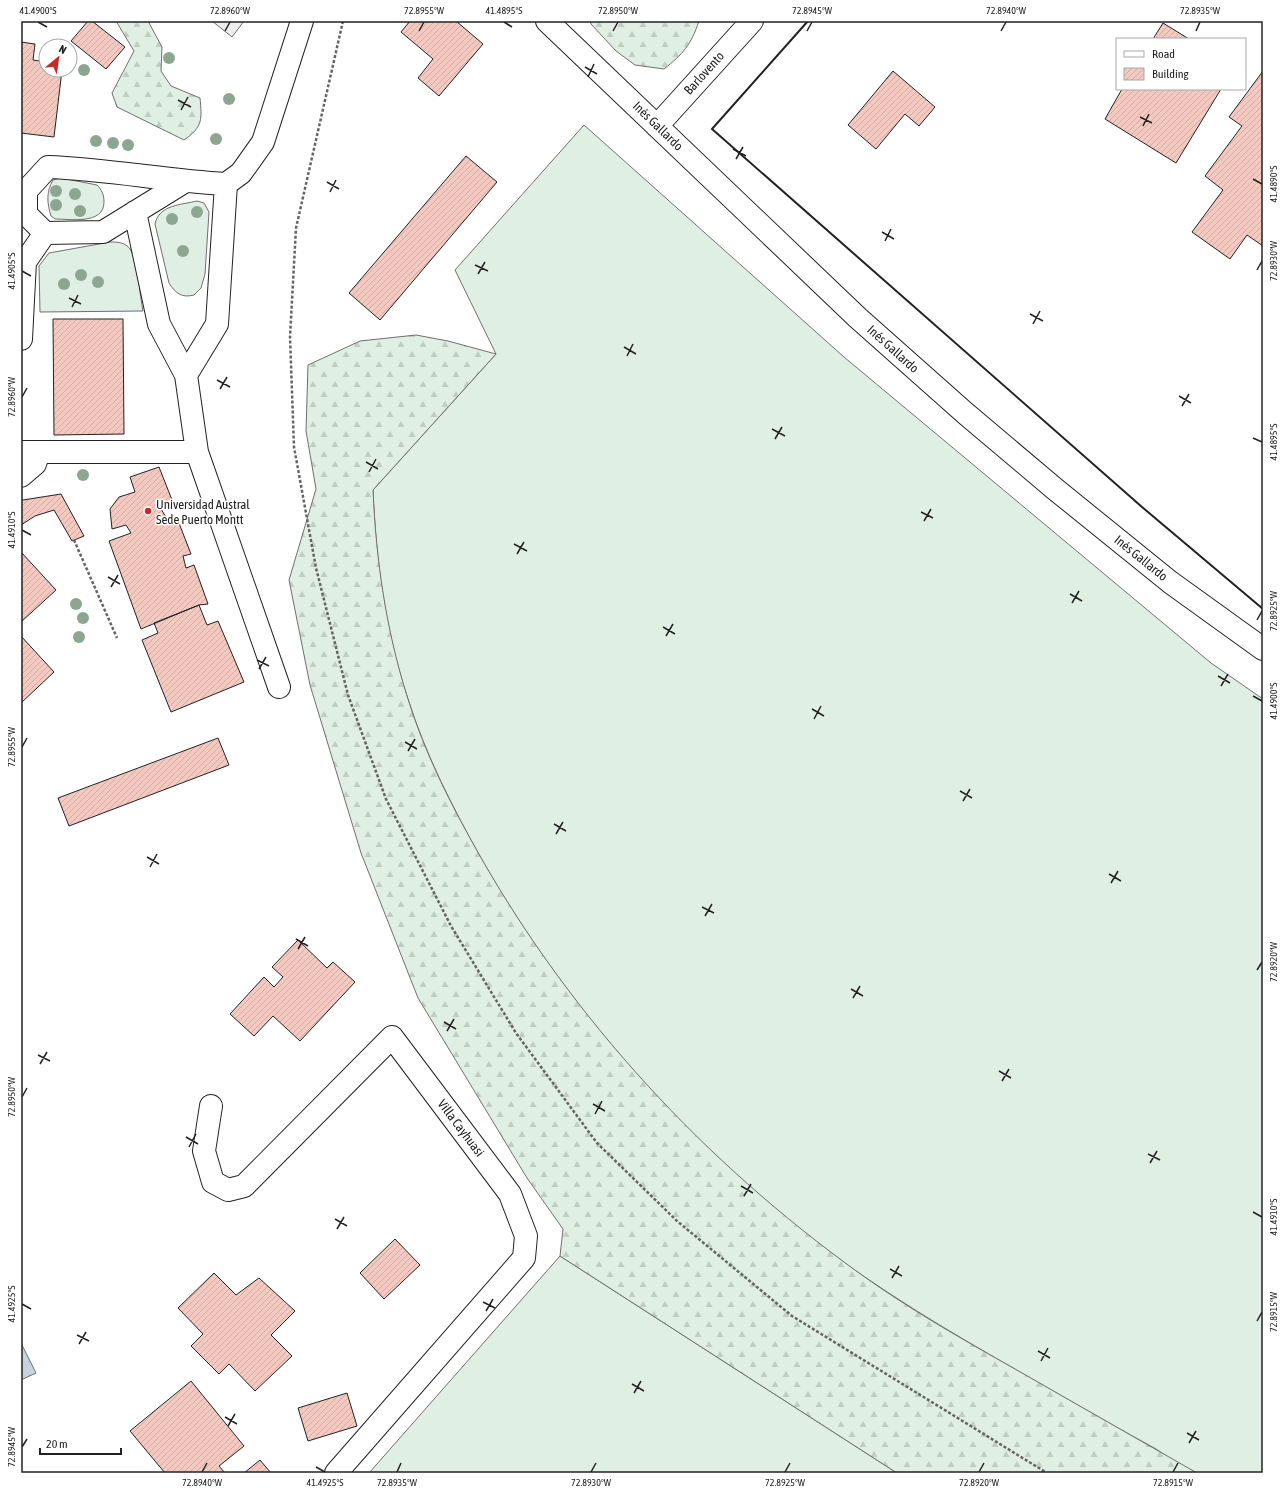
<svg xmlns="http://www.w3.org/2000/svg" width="1284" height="1494" font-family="'Asap Condensed',sans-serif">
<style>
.grass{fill:#e0efe3;stroke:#6f6f6f}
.forest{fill:url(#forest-firs);stroke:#6f6f6f}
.parking{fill:#ededed;stroke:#6f6f6f}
.water{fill:url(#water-ripples);stroke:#6f6f6f}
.building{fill:url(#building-hatch);stroke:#222}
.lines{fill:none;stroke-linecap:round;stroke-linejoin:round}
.minor-casing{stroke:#222;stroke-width:24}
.highway-casing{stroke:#222;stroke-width:24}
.path{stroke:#646464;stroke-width:2.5;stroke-dasharray:3 2;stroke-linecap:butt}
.minor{stroke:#fff;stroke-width:22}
.highway{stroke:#fff;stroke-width:22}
.wall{stroke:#222;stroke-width:2}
.tree{fill:#8da692}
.ticks{fill:none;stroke:#222;stroke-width:1.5}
.poi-dot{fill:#c62828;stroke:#fff;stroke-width:1.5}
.labels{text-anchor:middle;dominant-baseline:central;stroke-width:3;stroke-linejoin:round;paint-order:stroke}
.street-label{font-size:13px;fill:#222;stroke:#fff}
.poi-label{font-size:13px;fill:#222;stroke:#fff;text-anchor:start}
.neatline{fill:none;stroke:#222;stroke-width:1.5}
.ticks-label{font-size:10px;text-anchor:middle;fill:#222}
</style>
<defs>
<pattern id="forest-firs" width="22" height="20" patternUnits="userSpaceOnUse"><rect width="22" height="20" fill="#e0efe3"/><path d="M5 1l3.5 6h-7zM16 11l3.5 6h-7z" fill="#c0cdc2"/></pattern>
<pattern id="water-ripples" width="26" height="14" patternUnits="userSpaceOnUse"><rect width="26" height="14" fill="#c7d3dd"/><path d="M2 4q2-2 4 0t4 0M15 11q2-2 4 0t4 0" fill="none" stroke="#abb5bd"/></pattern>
<pattern id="building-hatch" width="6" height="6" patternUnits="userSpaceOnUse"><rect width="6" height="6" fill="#f3c9c0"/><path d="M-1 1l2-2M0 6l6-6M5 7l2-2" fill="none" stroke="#d0aca5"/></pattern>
</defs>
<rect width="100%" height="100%" fill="#fff"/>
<path class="grass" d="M584 125 844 357 1211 663 1263 699V1473C1246 1473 1215 1476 1199 1473 1187 1471 1167 1456 1156 1449 1110 1424 1065 1398 1020 1372 948 1331 877 1289 811 1238 679 1135 565 1006 482 860 453 808 426 756 408 699 385 631 376 561 373 490L496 354 455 270Z
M61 178 97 185C102 190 104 195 104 202 104 225 70 219 55 219L51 216C47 203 46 192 53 180Z
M197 201 204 203 209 212 205 274 201 288 194 295C182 298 176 294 169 283L155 224C159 205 180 205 197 201Z
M110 242C117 242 125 242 130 249 137 259 140 296 143 311L40 312 39 266 49 253Z
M560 1256 897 1473H369Z"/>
<path class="forest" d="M116 21H148L162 47 161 71 171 86 200 98C202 119 203 127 184 140L117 107 112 93 134 51Z
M590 21H699C691 45 683 54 664 69L635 65 616 51 591 24Z
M416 335 448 341 496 354 373 490C376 560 386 629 407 696 424 752 451 805 480 856 574 1021 705 1162 859 1273 909 1309 962 1339 1015 1369 1076 1404 1136 1438 1197 1473H897L560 1256 563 1229 527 1178 418 998 361 853 310 685 289 580 316 489 306 431 308 365 360 341Z"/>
<path class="parking" d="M212 21H244L232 37Z"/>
<path class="water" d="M21 1343 36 1373 21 1380Z"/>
<path class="building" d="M88 21H92L125 47 106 69 71 41Z
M410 21H456L483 44 439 96 418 78 433 59 401 32Z
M1163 23 1189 39H1153Z
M21 42 35 44 33 60 46 62V70H62L54 137 21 133Z
M893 71 935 107 919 126 905 114 876 149 848 125Z
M1263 71V246L1247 235 1230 259 1192 232 1223 190 1205 176 1242 126 1229 117Z
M1122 89H1221L1176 163 1105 119Z
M466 156 497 182 380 320 349 293Z
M53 319H123L124 434 54 435Z
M159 467 174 505 161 509 169 522 177 518 191 554 183 556 186 568 194 565 208 604 199 605 141 629 109 541 131 533 126 525 112 529 110 509 119 497 135 492 130 477Z
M61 494 84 536 72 541 54 510 35 516 21 525V498L23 500Z
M21 552 56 590 21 622Z
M199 605 207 625 218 621 244 682 171 712 142 640 158 633 154 623Z
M21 636 54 672 21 703Z
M218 738 229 765 69 826 58 798Z
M298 940 327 968 333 962 355 982 300 1041 273 1016 254 1036 230 1014 264 977 274 987 283 977 272 967Z
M395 1239 420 1265 384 1299 360 1273Z
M214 1273 236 1295 259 1278 295 1311 271 1335 292 1356 255 1391 229 1364 219 1374 191 1346 203 1334 178 1308Z
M191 1381 244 1446 219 1466 225 1473H165L130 1431Z
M347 1393 357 1426 308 1441 298 1408Z
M260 1460 271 1473H244Z"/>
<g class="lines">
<defs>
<path id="minor" d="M657 126 752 21
M184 182 103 232 45 233 26 214V191L48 167C108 169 167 181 226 184L241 173 263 142 302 21
M135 212 159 324 186 375 197 452 279 687
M21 339 25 262 45 233
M186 375 217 324 226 184
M21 452H197
M21 476 35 464 39 452
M211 1106 204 1151 213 1182 228 1190 244 1186 392 1037 510 1194 526 1236 524 1258 336 1473"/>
<path id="highway" d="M547 21 858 318 965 413 1055 489 1170 582 1263 649"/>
</defs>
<use href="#minor" class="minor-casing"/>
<use href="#highway" class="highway-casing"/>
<path class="path" d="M343 21 296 228 290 337 294 447 316 568 348 695 386 799 451 926 516 1033 597 1143 677 1221 792 1316 1047 1473
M74 540 117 638"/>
<use href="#minor" class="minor"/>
<use href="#highway" class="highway"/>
<path class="wall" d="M808 21 712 129 1142 507 1263 609"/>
</g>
<g class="tree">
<circle cx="169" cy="58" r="6"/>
<circle cx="84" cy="70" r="6"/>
<circle cx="229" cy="99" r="6"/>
<circle cx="216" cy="139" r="6"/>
<circle cx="96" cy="141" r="6"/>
<circle cx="113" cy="143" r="6"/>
<circle cx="128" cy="145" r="6"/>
<circle cx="56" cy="191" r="6"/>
<circle cx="75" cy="194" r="6"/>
<circle cx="56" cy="205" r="6"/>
<circle cx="80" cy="211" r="6"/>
<circle cx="197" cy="212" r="6"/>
<circle cx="172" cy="219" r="6"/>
<circle cx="183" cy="251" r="6"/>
<circle cx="81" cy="275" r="6"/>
<circle cx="98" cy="282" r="6"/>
<circle cx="64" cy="284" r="6"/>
<circle cx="83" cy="475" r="6"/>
<circle cx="76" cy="604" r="6"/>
<circle cx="83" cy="618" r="6"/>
<circle cx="79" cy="637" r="6"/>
</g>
<path class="ticks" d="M38 22 47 27M504 22 512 27M225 31 230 22M419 31 424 22M613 31 618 22M807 31 812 22M1001 31 1006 22M1196 31 1200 22M585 67 597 74M588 77 594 64M178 100 191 107M181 110 188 97M1140 117 1152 123M1143 126 1149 114M733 149 746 156M736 159 743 147M1253 179 1262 184M327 182 339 189M330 192 336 180M882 232 894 239M885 241 891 229M475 265 488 271M1257 270 1262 261M22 271 31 276M478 274 485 262M69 298 81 304M72 307 78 295M1030 314 1043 321M1033 324 1040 311M624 347 636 354M627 356 633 344M217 380 230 387M220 389 227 377M1179 396 1191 403M22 397 27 388M1182 406 1189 394M772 429 785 436M1253 438 1262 442M775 439 782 427M366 462 378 469M369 472 376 459M921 512 933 518M924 521 931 509M22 530 31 535M514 544 527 551M517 554 524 542M108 577 120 584M111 587 118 575M1070 594 1082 601M1072 603 1079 591M1257 620 1262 611M663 627 675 634M666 636 673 624M257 660 269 666M259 669 266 657M1218 676 1230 683M1221 686 1228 674M1253 696 1262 701M812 709 824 716M814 719 821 706M405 742 417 749M22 747 27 738M408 751 415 739M960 791 972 798M963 801 970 789M554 824 566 831M556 834 563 822M147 857 159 864M150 867 157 854M1109 874 1121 881M1111 883 1118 871M702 907 714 913M705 916 712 904M296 939 308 946M298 949 305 937M1257 970 1262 962M851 989 863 996M853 998 860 986M444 1022 456 1029M447 1031 454 1019M38 1055 50 1061M40 1064 47 1052M999 1071 1011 1078M1002 1081 1009 1069M22 1097 27 1088M593 1104 605 1111M595 1114 602 1101M186 1137 198 1144M189 1147 196 1134M1148 1154 1160 1160M1150 1163 1157 1151M741 1186 753 1193M744 1196 751 1184M1253 1212 1262 1217M335 1219 347 1226M337 1229 344 1217M890 1269 902 1276M892 1278 899 1266M483 1302 495 1308M22 1304 31 1309M486 1311 493 1299M1257 1321 1262 1312M77 1335 89 1341M79 1344 86 1332M1038 1351 1050 1358M1041 1361 1048 1348M632 1384 644 1391M634 1393 641 1381M225 1417 237 1424M228 1426 235 1414M1187 1433 1199 1440M1189 1443 1196 1431M22 1447 27 1439M316 1467 325 1472M202 1472 207 1463M397 1472 401 1463M591 1472 596 1463M785 1472 790 1463M979 1472 984 1463M1173 1472 1178 1463"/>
<circle class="poi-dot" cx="148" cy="511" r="4"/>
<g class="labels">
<g class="street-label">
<text transform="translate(704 73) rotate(-48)">Barlovento</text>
<text transform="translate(658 126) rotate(44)">Inés Gallardo</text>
<text transform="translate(893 349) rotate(42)">Inés Gallardo</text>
<text transform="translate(1141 558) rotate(39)">Inés Gallardo</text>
<text transform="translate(461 1128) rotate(53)">Villa Cayhuasi</text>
</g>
<g class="poi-label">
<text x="156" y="504">Universidad Austral<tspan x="156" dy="15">Sede Puerto Montt</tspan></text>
</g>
</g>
<rect width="1284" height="1494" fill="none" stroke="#ffffff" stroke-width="44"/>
<rect x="1116" y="38" width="130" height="52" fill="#ffffff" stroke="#a7a7a7"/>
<rect x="1124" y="51" width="20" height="6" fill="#ffffff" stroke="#a7a7a7"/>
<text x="1152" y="58" font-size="12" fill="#222222">Road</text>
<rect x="1124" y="68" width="20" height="12" fill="url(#building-hatch)" stroke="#a7a7a7"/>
<text x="1152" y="78" font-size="12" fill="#222222">Building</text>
<g transform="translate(58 58) rotate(29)"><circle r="19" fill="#ffffff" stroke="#a7a7a7"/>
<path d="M0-3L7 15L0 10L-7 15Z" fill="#c62828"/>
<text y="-6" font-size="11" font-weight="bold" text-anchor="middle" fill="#222222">N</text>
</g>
<path d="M40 1448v6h81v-6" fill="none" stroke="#222222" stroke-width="2"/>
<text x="46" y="1448" font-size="12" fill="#222222" stroke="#ffffff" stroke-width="3" paint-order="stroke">20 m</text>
<rect x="22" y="22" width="1240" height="1450" class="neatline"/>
<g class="ticks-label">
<text x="38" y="14">41.4900°S</text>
<text x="230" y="14">72.8960°W</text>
<text x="424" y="14">72.8955°W</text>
<text x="504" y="14">41.4895°S</text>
<text x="618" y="14">72.8950°W</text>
<text x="812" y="14">72.8945°W</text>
<text x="1006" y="14">72.8940°W</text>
<text x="1200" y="14">72.8935°W</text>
<text transform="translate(1273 184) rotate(-90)" y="4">41.4890°S</text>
<text transform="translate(1273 261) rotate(-90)" y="4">72.8930°W</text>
<text transform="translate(11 271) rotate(-90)" y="4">41.4905°S</text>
<text transform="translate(11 397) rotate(-90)" y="4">72.8960°W</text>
<text transform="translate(1273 442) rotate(-90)" y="4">41.4895°S</text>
<text transform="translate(11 530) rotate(-90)" y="4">41.4910°S</text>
<text transform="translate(1273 611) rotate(-90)" y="4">72.8925°W</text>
<text transform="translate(1273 701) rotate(-90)" y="4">41.4900°S</text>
<text transform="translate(11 747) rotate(-90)" y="4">72.8955°W</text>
<text transform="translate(1273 962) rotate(-90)" y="4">72.8920°W</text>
<text transform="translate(11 1097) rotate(-90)" y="4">72.8950°W</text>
<text transform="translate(1273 1217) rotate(-90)" y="4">41.4910°S</text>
<text transform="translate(11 1304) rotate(-90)" y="4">41.4925°S</text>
<text transform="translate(1273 1312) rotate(-90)" y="4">72.8915°W</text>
<text transform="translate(11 1447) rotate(-90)" y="4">72.8945°W</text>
<text x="202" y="1486">72.8940°W</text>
<text x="325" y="1486">41.4925°S</text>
<text x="397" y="1486">72.8935°W</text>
<text x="591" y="1486">72.8930°W</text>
<text x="785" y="1486">72.8925°W</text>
<text x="979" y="1486">72.8920°W</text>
<text x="1173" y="1486">72.8915°W</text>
</g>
</svg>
